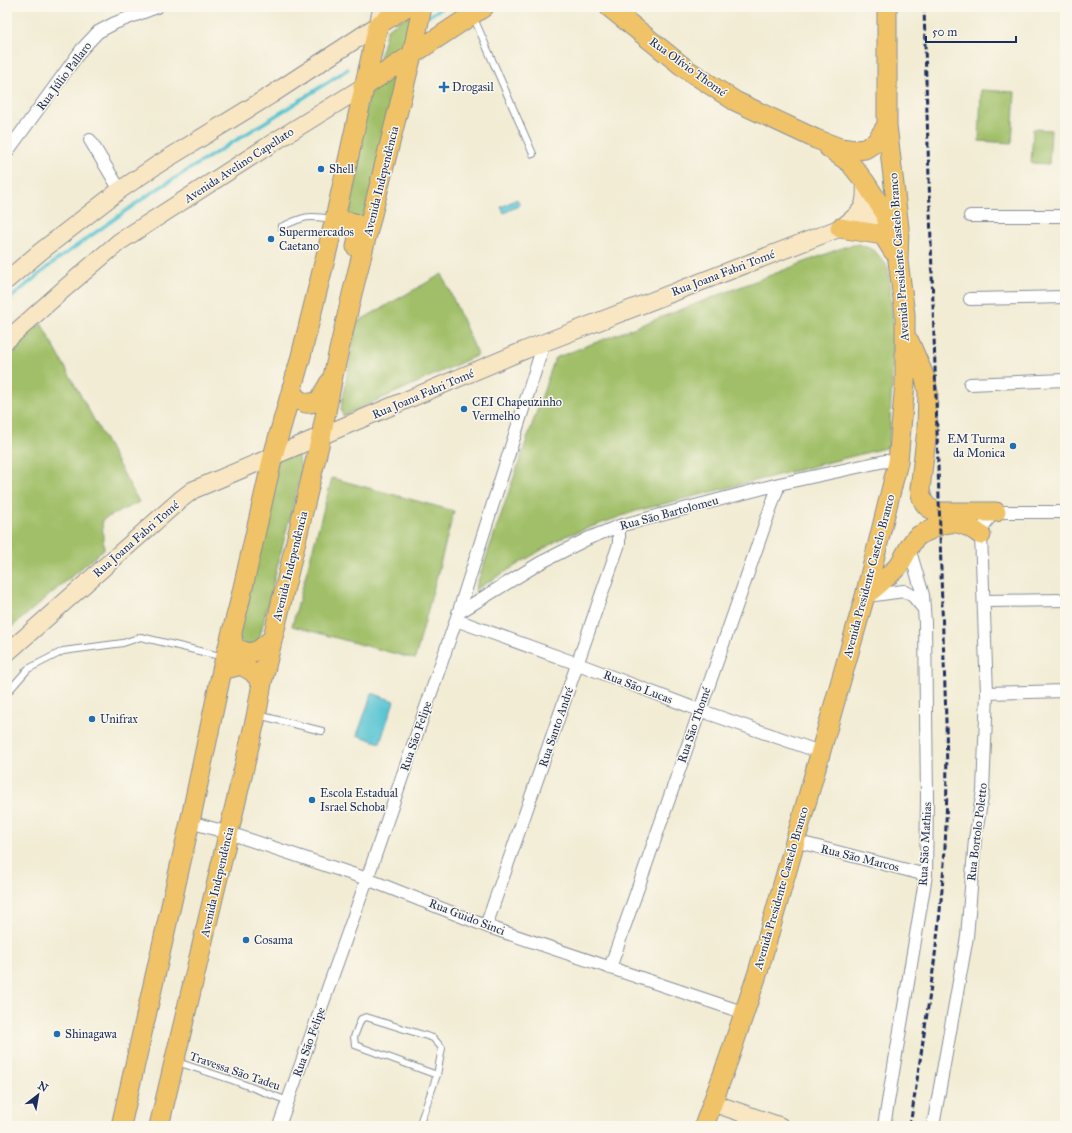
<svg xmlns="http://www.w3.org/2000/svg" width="1072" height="1133" font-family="'IM FELL Great Primer',serif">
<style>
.green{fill:#a0bf67;stroke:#5e7762}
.water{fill:#59c4d3;stroke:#3a7a98}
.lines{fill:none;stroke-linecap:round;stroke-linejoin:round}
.stream{stroke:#59c4d3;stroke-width:3.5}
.lane-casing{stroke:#868e99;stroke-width:8}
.street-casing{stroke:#868e99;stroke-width:14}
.secondary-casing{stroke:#868e99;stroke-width:19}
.primary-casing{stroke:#868e99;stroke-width:21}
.lane{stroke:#fff;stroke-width:6}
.street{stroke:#fff;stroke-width:12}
.secondary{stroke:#f9e7c3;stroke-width:17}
.primary{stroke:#f0c369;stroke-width:19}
.rail{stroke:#1b2f5e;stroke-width:3;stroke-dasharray:6 3;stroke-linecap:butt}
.poi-dot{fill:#1f6fb2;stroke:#fbf7ec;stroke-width:1.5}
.labels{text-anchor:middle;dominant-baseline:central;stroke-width:3;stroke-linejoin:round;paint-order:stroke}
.street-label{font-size:12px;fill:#1b2f5e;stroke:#fbf7ec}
.poi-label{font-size:12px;fill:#1b2f5e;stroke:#fbf7ec;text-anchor:start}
</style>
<rect width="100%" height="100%" fill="#fbf7ec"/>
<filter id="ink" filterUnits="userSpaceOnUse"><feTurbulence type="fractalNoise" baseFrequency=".025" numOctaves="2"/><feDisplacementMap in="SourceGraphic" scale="8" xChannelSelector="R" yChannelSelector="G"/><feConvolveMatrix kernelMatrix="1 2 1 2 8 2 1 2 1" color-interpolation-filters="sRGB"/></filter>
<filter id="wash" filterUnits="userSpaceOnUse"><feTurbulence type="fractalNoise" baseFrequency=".012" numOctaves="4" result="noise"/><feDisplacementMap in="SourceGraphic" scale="16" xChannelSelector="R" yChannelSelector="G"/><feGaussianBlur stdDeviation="0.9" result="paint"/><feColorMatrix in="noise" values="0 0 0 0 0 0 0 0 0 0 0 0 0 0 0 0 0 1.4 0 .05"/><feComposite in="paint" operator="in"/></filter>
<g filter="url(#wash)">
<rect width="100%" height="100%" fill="#f2ecd4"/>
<path class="green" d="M412 13C408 34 411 44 392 57 388 60 385 62 381 62L379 60 387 29Z
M394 77 397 79 365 225 340 217 370 92Z
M981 90 1015 92 1012 143 979 141Z
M1033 129 1051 130 1049 164 1031 163Z
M858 244 874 250 888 267 894 333 889 447 636 511 563 537 475 590 555 358 844 247Z
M442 274 478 355 343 416 341 408 357 322Z
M41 323 139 502 102 520 104 549 7 631V353Z
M296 452 299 457 301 472 258 644 250 649 235 635 279 458Z
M332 478 454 511 415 659 292 626Z"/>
<path class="water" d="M517 199 520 205 504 213 501 207Z
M372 693 394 701 380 743 357 735Z"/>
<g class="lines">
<path class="stream" d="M429 16 443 7
M7 301 54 262 151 193 288 108 348 69"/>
</g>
</g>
<g filter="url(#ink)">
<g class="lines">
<defs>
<path id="lane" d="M473 16 533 154
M281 227C305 216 307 215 333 219
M7 693 28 669 63 651 123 643 141 637 224 657
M258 715 322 731
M177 1062 232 1080 288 1101
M419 1126 437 1075 442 1048 433 1038 366 1017 361 1019 354 1037 355 1045 437 1075"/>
<path id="street" d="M90 140 120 190
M7 152 82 49 98 32 115 23 157 7
M970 216H1065
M970 299 1065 297
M970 384 1065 380
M867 596 904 591 913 596 923 608
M984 601 1065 600
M458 613 540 563 589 538 619 526 779 484 885 461 898 462
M456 620 578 664 699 710 820 752
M987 693 1065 691
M190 822 229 833 367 879 486 926 736 1010 744 1011
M795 841 926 875
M486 926 619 544V526
M610 968 779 484
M279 1126 367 879 456 620 544 343
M884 1126 926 875 927 798 925 623 923 595 909 548
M933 1126 967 937 975 839 983 791 987 693 981 535C984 525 987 518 996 512H1065"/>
<path id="secondary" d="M846 224C865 210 866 204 865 182
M7 280 40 252 120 190 157 165 271 95 378 25 382 7
M7 340 64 289 119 242 274 142 363 87
M7 653 180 500 193 490 525 350 840 228 885 213
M713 1103 780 1126"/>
<path id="primary" d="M609 7 686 69 735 101 816 139 840 148 856 150 865 149 876 142 887 125
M363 87 484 7
M829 148 850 163 865 182 885 213 891 236
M334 223C343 222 354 219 360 228L356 247
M840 228 883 235 893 251
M909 341 925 378 928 392 927 430 920 489C922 502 925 508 938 512H996
M292 387 293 395C303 404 307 405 319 401L329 383
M865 596C875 587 890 576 899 565 905 557 908 547 915 539 918 535 923 533 928 531 949 519 961 520 981 535
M232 633 233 644 237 649 250 653 259 650 272 639
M222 670 241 665 253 672 262 683
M121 1126 190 822 222 670 239 605 273 456 300 360 334 223 378 25 406 7
M159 1126 256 717 262 683 321 437 333 376 352 294 412 55 422 7
M704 1126 729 1058 758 972 865 596 898 462 905 383V314L898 261 899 228 887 125V7"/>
</defs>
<use href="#lane" class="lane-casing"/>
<use href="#street" class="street-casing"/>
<use href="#secondary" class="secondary-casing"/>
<use href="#primary" class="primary-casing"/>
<use href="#lane" class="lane"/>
<use href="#street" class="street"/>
<use href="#secondary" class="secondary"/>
<use href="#primary" class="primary"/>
<path class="rail" d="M910 1126C924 1033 940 940 945 847 950 755 943 662 941 570 936 383 929 195 924 7"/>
</g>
</g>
<g class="poi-dot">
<path d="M442 81h4v4h4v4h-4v4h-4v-4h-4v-4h4z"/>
<circle cx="321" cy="169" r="4"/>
<circle cx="271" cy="239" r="4"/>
<circle cx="464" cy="409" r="4"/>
<circle cx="1013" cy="446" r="4"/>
<circle cx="92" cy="719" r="4"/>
<circle cx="312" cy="800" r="4"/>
<circle cx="246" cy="940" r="4"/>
<circle cx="57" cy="1034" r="4"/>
</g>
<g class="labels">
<g class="street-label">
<text transform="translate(688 67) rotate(36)">Rua Olívio Thomé</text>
<text transform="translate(64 76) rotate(-53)">Rua Júlio Pallaro</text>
<text transform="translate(239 165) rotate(-33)">Avenida Avelino Capellato</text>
<text transform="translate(381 181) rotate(-76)">Avenida Independência</text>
<text transform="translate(899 257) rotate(-94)">Avenida Presidente Castelo Branco</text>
<text transform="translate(723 273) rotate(-21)">Rua Joana Fabri Tomé</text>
<text transform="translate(423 394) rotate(-23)">Rua Joana Fabri Tomé</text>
<text transform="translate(669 513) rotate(-15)">Rua São Bartolomeu</text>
<text transform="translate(136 539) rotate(-41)">Rua Joana Fabri Tomé</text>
<text transform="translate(290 566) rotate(-76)">Avenida Independência</text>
<text transform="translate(869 576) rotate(-75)">Avenida Presidente Castelo Branco</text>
<text transform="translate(638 687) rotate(21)">Rua São Lucas</text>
<text transform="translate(694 725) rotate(-71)">Rua São Thomé</text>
<text transform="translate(556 727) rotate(-71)">Rua Santo André</text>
<text transform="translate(416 736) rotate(-71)">Rua São Felipe</text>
<text transform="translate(977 832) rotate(-83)">Rua Bortolo Poletto</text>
<text transform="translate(925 844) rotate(-87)">Rua São Mathias</text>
<text transform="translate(860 858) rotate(14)">Rua São Marcos</text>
<text transform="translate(217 882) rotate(-77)">Avenida Independência</text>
<text transform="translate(781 888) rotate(-74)">Avenida Presidente Castelo Branco</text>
<text transform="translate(467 917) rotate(21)">Rua Guido Sinci</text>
<text transform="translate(309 1042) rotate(-70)">Rua São Felipe</text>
<text transform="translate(235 1071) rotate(19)">Travessa São Tadeu</text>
</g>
<g class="poi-label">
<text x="452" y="87">Drogasil</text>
<text x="329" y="169">Shell</text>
<text x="279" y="232">Supermercados<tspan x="279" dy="14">Caetano</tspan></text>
<text x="472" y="402">CEI Chapeuzinho<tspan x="472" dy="14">Vermelho</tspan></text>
<text x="1005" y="439" text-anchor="end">EM Turma<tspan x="1005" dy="14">da Monica</tspan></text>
<text x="100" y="719">Unifrax</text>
<text x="320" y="793">Escola Estadual<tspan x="320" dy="14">Israel Schoba</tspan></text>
<text x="254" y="940">Cosama</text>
<text x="65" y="1034">Shinagawa</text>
</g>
</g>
<rect width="1072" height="1133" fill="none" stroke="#fbf7ec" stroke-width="24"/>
<g transform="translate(38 1095) rotate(31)" stroke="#fbf7ec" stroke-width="3" paint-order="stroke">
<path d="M0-3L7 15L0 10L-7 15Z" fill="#1b2f5e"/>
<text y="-6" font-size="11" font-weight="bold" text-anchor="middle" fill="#1b2f5e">N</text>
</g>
<path d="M926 36v6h90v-6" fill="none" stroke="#1b2f5e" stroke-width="2"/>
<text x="932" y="36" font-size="12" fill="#1b2f5e" stroke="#fbf7ec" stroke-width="3" paint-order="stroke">50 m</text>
</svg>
